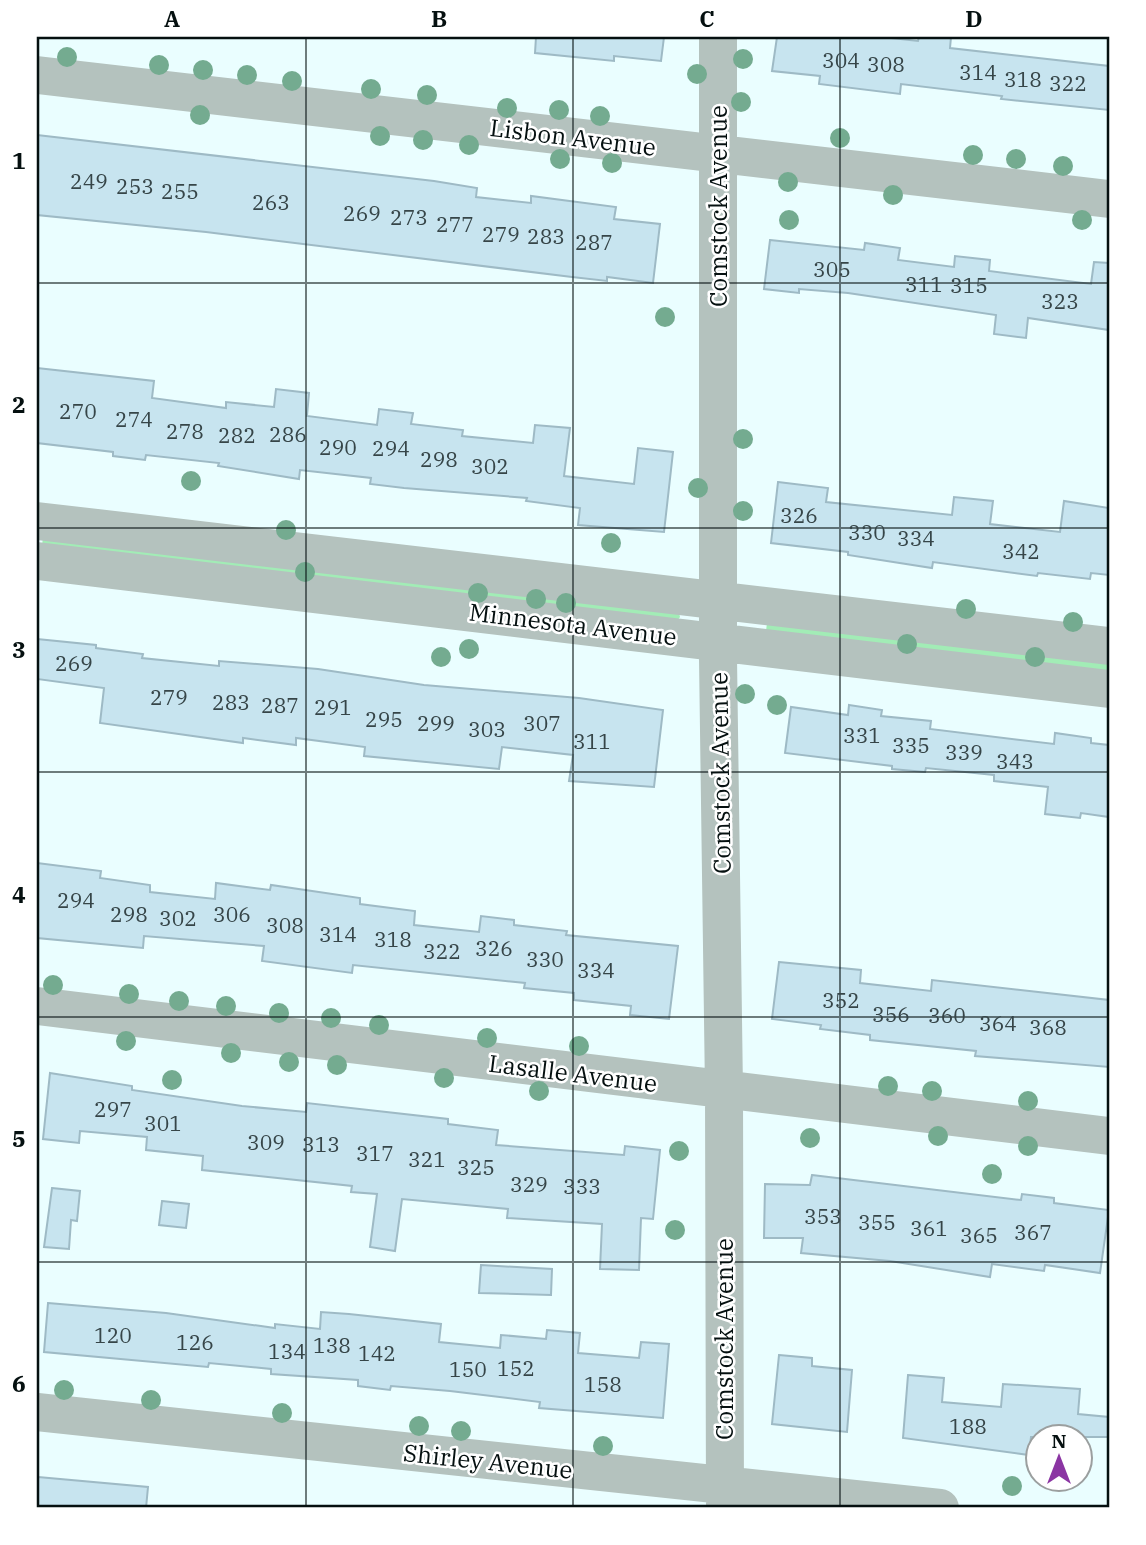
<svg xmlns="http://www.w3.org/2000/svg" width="1146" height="1545" font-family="'IBM Plex Serif',serif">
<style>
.green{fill:#a2ecb6}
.building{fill:#c7e4ef;stroke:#9ebac5;stroke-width:2}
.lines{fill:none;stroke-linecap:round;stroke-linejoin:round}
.minor{stroke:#b4c2be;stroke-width:38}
.tree{fill:#74ab90}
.grid{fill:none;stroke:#051010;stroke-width:2;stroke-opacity:0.55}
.labels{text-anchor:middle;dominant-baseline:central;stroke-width:5;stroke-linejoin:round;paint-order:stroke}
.number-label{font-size:21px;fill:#364548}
.street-label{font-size:24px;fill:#051010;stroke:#fff}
.neatline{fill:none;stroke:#051010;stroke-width:2.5}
.grid-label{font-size:23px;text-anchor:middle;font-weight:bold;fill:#051010}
</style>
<rect width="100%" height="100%" fill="#eafeff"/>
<path class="green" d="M43 537 679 613 680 617 677 621 42 546Z
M767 623 1109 661V674L766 631Z"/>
<path class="building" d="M536 37H664L661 61 614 56V61L535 53Z
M777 37H882L918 41 919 37H951L950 48 1109 66V110L1001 99 1002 96 901 84 900 94 819 84 820 76 772 71Z
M37 135 434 181 477 188 476 197 531 203V196L616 207 614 219 660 224 653 283 607 277V281L572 277 206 232 37 215Z
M770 240 864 250 865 243 900 248 898 260 954 267 955 256 990 260 989 271 1091 284 1094 262 1109 263V330L1028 318 1026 338 994 334 996 315 848 293 799 289V293L764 289Z
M37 368 154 381 152 398 226 408V402L274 407 276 389 309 393 307 416 377 425 379 409 413 413 411 424 463 430 462 436 533 443 535 425 570 428 564 476 634 484 638 448 673 452 664 532 578 525 580 508 526 501 527 498 404 488 370 484 371 478 300 470 299 479 218 466 219 463 146 455 145 460 113 456V452L37 443Z
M778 482 828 488 826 502 952 515 954 497 993 501 990 524 1060 532 1064 501 1109 508V575L1091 573 1090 579 1038 573 1037 576 933 562 932 568 848 555V552L771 543Z
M37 639 96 645V648L143 654 142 658 219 666V661L318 669 424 685 579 698 663 710 654 787 569 781 573 755 502 747 499 769 364 756 365 747 296 738V745L243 738V743L100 723 104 688 37 679Z
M849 705 882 710 881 716 931 721 930 729 1054 744 1055 733 1091 738V743L1109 745V817L1081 813 1080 818 1045 814 1048 787 994 781V775L926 768 925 772 892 769V766L785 753 791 707 848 715Z
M37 863 101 871 100 878 150 885V892L215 899 216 883 270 890 271 885 360 898V904L415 911 414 925 479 932 481 916 514 920V925L567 931 566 935 678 946 669 1019 630 1015 631 1006 574 1000V993L524 988 525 983 353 965 352 973 262 961 264 946 144 936 143 948 37 938Z
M779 962 861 970 860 983 931 991 932 980 1109 1000V1067L975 1056 976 1051 870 1040V1035L820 1029 821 1025 772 1019Z
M50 1073 132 1086V1090L242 1106 306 1112 307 1103 448 1119V1124L498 1130 496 1145 624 1155 625 1146 660 1150 653 1219 641 1218 639 1270 600 1269 602 1224 507 1218 508 1209 402 1199 395 1251 370 1247 377 1194 351 1192 352 1186 202 1170 203 1156 146 1150 147 1137 80 1131 79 1143 43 1139Z
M812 1175 1021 1200 1022 1194 1054 1198V1203L1109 1210 1100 1273 1045 1265 1044 1271 992 1264 990 1277 890 1261 801 1253 803 1238H764L765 1184 810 1185Z
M52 1188 80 1191 77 1221 71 1220 69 1249 44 1247Z
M162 1201 189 1204 186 1228 159 1225Z
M481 1265 552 1269 551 1295 479 1293Z
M48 1303 166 1313 275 1328V1324L320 1329 321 1312 349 1314 441 1324 439 1342 500 1348 501 1335 546 1339 547 1330 580 1333 578 1353 639 1358 641 1342 669 1344 663 1418 539 1408 540 1402 450 1391 391 1386 390 1390 358 1386V1380L271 1374V1369L209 1363 208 1367 44 1352Z
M779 1355 812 1358V1366L852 1370 847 1432 772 1424Z
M908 1375 944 1378 942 1402 1001 1407 1003 1384 1080 1389 1078 1414 1109 1417V1437H1031L1029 1455 903 1438Z
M38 1477 148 1487 146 1508H37Z"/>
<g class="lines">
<path class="minor" d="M718 37V658L724 1091 725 1508
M37 75 1109 199
M37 521 1109 646
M37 561 1109 689
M37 1006 1109 1136
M37 1412 940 1508"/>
</g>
<g class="tree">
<circle cx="67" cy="57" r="10"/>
<circle cx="743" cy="59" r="10"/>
<circle cx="159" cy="65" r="10"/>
<circle cx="203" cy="70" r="10"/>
<circle cx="697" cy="74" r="10"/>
<circle cx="247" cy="75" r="10"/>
<circle cx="292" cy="81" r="10"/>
<circle cx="371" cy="89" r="10"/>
<circle cx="427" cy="95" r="10"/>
<circle cx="741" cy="102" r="10"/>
<circle cx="507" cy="108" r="10"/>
<circle cx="559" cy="110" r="10"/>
<circle cx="200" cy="115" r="10"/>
<circle cx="600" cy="116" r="10"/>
<circle cx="380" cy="136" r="10"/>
<circle cx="840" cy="138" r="10"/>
<circle cx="423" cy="140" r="10"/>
<circle cx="469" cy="145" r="10"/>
<circle cx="973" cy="155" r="10"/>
<circle cx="560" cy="159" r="10"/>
<circle cx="1016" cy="159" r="10"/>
<circle cx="612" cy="163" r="10"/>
<circle cx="1063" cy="166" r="10"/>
<circle cx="788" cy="182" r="10"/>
<circle cx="893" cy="195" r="10"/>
<circle cx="789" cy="220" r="10"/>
<circle cx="1082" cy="220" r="10"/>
<circle cx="665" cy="317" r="10"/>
<circle cx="743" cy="439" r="10"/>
<circle cx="191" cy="481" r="10"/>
<circle cx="698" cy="488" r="10"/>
<circle cx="743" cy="511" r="10"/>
<circle cx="286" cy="530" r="10"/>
<circle cx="611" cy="543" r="10"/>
<circle cx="305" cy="572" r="10"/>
<circle cx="478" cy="593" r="10"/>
<circle cx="536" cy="599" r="10"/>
<circle cx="566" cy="603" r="10"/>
<circle cx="966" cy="609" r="10"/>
<circle cx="1073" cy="622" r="10"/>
<circle cx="907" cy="644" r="10"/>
<circle cx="469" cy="649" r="10"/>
<circle cx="441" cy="657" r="10"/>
<circle cx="1035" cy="657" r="10"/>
<circle cx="745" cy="694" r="10"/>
<circle cx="777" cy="705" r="10"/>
<circle cx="53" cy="985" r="10"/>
<circle cx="129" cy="994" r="10"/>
<circle cx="179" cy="1001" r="10"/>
<circle cx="226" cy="1006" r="10"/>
<circle cx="279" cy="1013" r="10"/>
<circle cx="331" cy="1018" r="10"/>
<circle cx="379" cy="1025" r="10"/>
<circle cx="487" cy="1038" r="10"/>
<circle cx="126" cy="1041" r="10"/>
<circle cx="579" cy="1046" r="10"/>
<circle cx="231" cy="1053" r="10"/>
<circle cx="289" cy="1062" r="10"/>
<circle cx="337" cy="1065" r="10"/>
<circle cx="444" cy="1078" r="10"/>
<circle cx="172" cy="1080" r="10"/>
<circle cx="888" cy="1086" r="10"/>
<circle cx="539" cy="1091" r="10"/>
<circle cx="932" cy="1091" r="10"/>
<circle cx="1028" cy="1101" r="10"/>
<circle cx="938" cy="1136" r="10"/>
<circle cx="810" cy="1138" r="10"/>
<circle cx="1028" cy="1146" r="10"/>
<circle cx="679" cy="1151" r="10"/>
<circle cx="992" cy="1174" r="10"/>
<circle cx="675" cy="1230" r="10"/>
<circle cx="64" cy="1390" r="10"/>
<circle cx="151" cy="1400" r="10"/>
<circle cx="282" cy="1413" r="10"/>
<circle cx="419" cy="1426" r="10"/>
<circle cx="461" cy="1431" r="10"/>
<circle cx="603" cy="1446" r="10"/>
<circle cx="1012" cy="1486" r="10"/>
</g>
<path class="grid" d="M306 37V1508M573 37V1508M840 37V1508M37 283H1109M37 528H1109M37 772H1109M37 1017H1109M37 1262H1109"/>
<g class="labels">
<g class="number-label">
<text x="841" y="60">304</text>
<text x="886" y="64">308</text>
<text x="978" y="72">314</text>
<text x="1023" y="79">318</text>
<text x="1068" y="83">322</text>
<text x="89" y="181">249</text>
<text x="135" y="186">253</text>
<text x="180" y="191">255</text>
<text x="271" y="202">263</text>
<text x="362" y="213">269</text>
<text x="409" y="217">273</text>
<text x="455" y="224">277</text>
<text x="501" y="234">279</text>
<text x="546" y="236">283</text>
<text x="594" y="242">287</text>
<text x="832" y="269">305</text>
<text x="924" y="284">311</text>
<text x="969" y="285">315</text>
<text x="1060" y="301">323</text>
<text x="78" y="411">270</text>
<text x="134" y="419">274</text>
<text x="185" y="431">278</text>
<text x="288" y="434">286</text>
<text x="237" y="435">282</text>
<text x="338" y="447">290</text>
<text x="391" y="448">294</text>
<text x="439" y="459">298</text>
<text x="490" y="466">302</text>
<text x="799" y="515">326</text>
<text x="867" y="532">330</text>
<text x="916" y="538">334</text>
<text x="1021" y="551">342</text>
<text x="74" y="663">269</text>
<text x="169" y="697">279</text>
<text x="231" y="702">283</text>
<text x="280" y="705">287</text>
<text x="333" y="707">291</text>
<text x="384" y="719">295</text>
<text x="436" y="723">299</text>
<text x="542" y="723">307</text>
<text x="487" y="729">303</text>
<text x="862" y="735">331</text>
<text x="592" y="741">311</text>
<text x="911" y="745">335</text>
<text x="964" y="752">339</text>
<text x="1015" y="761">343</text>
<text x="76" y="900">294</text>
<text x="129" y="914">298</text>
<text x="232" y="914">306</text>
<text x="178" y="918">302</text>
<text x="285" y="925">308</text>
<text x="338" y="934">314</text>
<text x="393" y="939">318</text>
<text x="494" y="948">326</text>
<text x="442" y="951">322</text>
<text x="545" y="959">330</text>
<text x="596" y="970">334</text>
<text x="841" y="1000">352</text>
<text x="891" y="1014">356</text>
<text x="947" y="1015">360</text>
<text x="998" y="1023">364</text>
<text x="1048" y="1027">368</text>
<text x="113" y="1109">297</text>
<text x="163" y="1123">301</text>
<text x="266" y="1142">309</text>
<text x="321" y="1144">313</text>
<text x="375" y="1153">317</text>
<text x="427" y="1159">321</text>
<text x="476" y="1167">325</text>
<text x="529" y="1184">329</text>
<text x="582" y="1186">333</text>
<text x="823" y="1216">353</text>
<text x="877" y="1222">355</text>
<text x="929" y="1228">361</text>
<text x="1033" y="1232">367</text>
<text x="979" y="1235">365</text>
<text x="113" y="1335">120</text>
<text x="195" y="1342">126</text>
<text x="332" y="1345">138</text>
<text x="287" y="1351">134</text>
<text x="377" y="1353">142</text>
<text x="516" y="1368">152</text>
<text x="468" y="1369">150</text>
<text x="603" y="1384">158</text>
<text x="968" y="1426">188</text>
</g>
<g class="street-label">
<text transform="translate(573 137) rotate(7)">Lisbon Avenue</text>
<text transform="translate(718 206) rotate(-90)">Comstock Avenue</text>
<text transform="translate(573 624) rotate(7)">Minnesota Avenue</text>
<text transform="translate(720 773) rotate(-91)">Comstock Avenue</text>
<text transform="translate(573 1073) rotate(7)">Lasalle Avenue</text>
<text transform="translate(724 1339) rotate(-90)">Comstock Avenue</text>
<text transform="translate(488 1461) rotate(6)">Shirley Avenue</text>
</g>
</g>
<rect width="1146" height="1545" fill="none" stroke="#ffffff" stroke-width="77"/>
<g transform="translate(1059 1458)"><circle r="33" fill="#ffffff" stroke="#9b9f9f" stroke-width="2"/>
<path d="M0-5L12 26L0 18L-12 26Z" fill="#8b35a3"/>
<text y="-10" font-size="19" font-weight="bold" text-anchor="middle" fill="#051010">N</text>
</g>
<rect x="38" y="38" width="1070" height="1468" class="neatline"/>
<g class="grid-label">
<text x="172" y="27">A</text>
<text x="439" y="27">B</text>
<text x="707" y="27">C</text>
<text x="974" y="27">D</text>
<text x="19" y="169">1</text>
<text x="19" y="413">2</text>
<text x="19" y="658">3</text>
<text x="19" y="903">4</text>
<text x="19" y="1147">5</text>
<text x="19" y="1392">6</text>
</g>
</svg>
